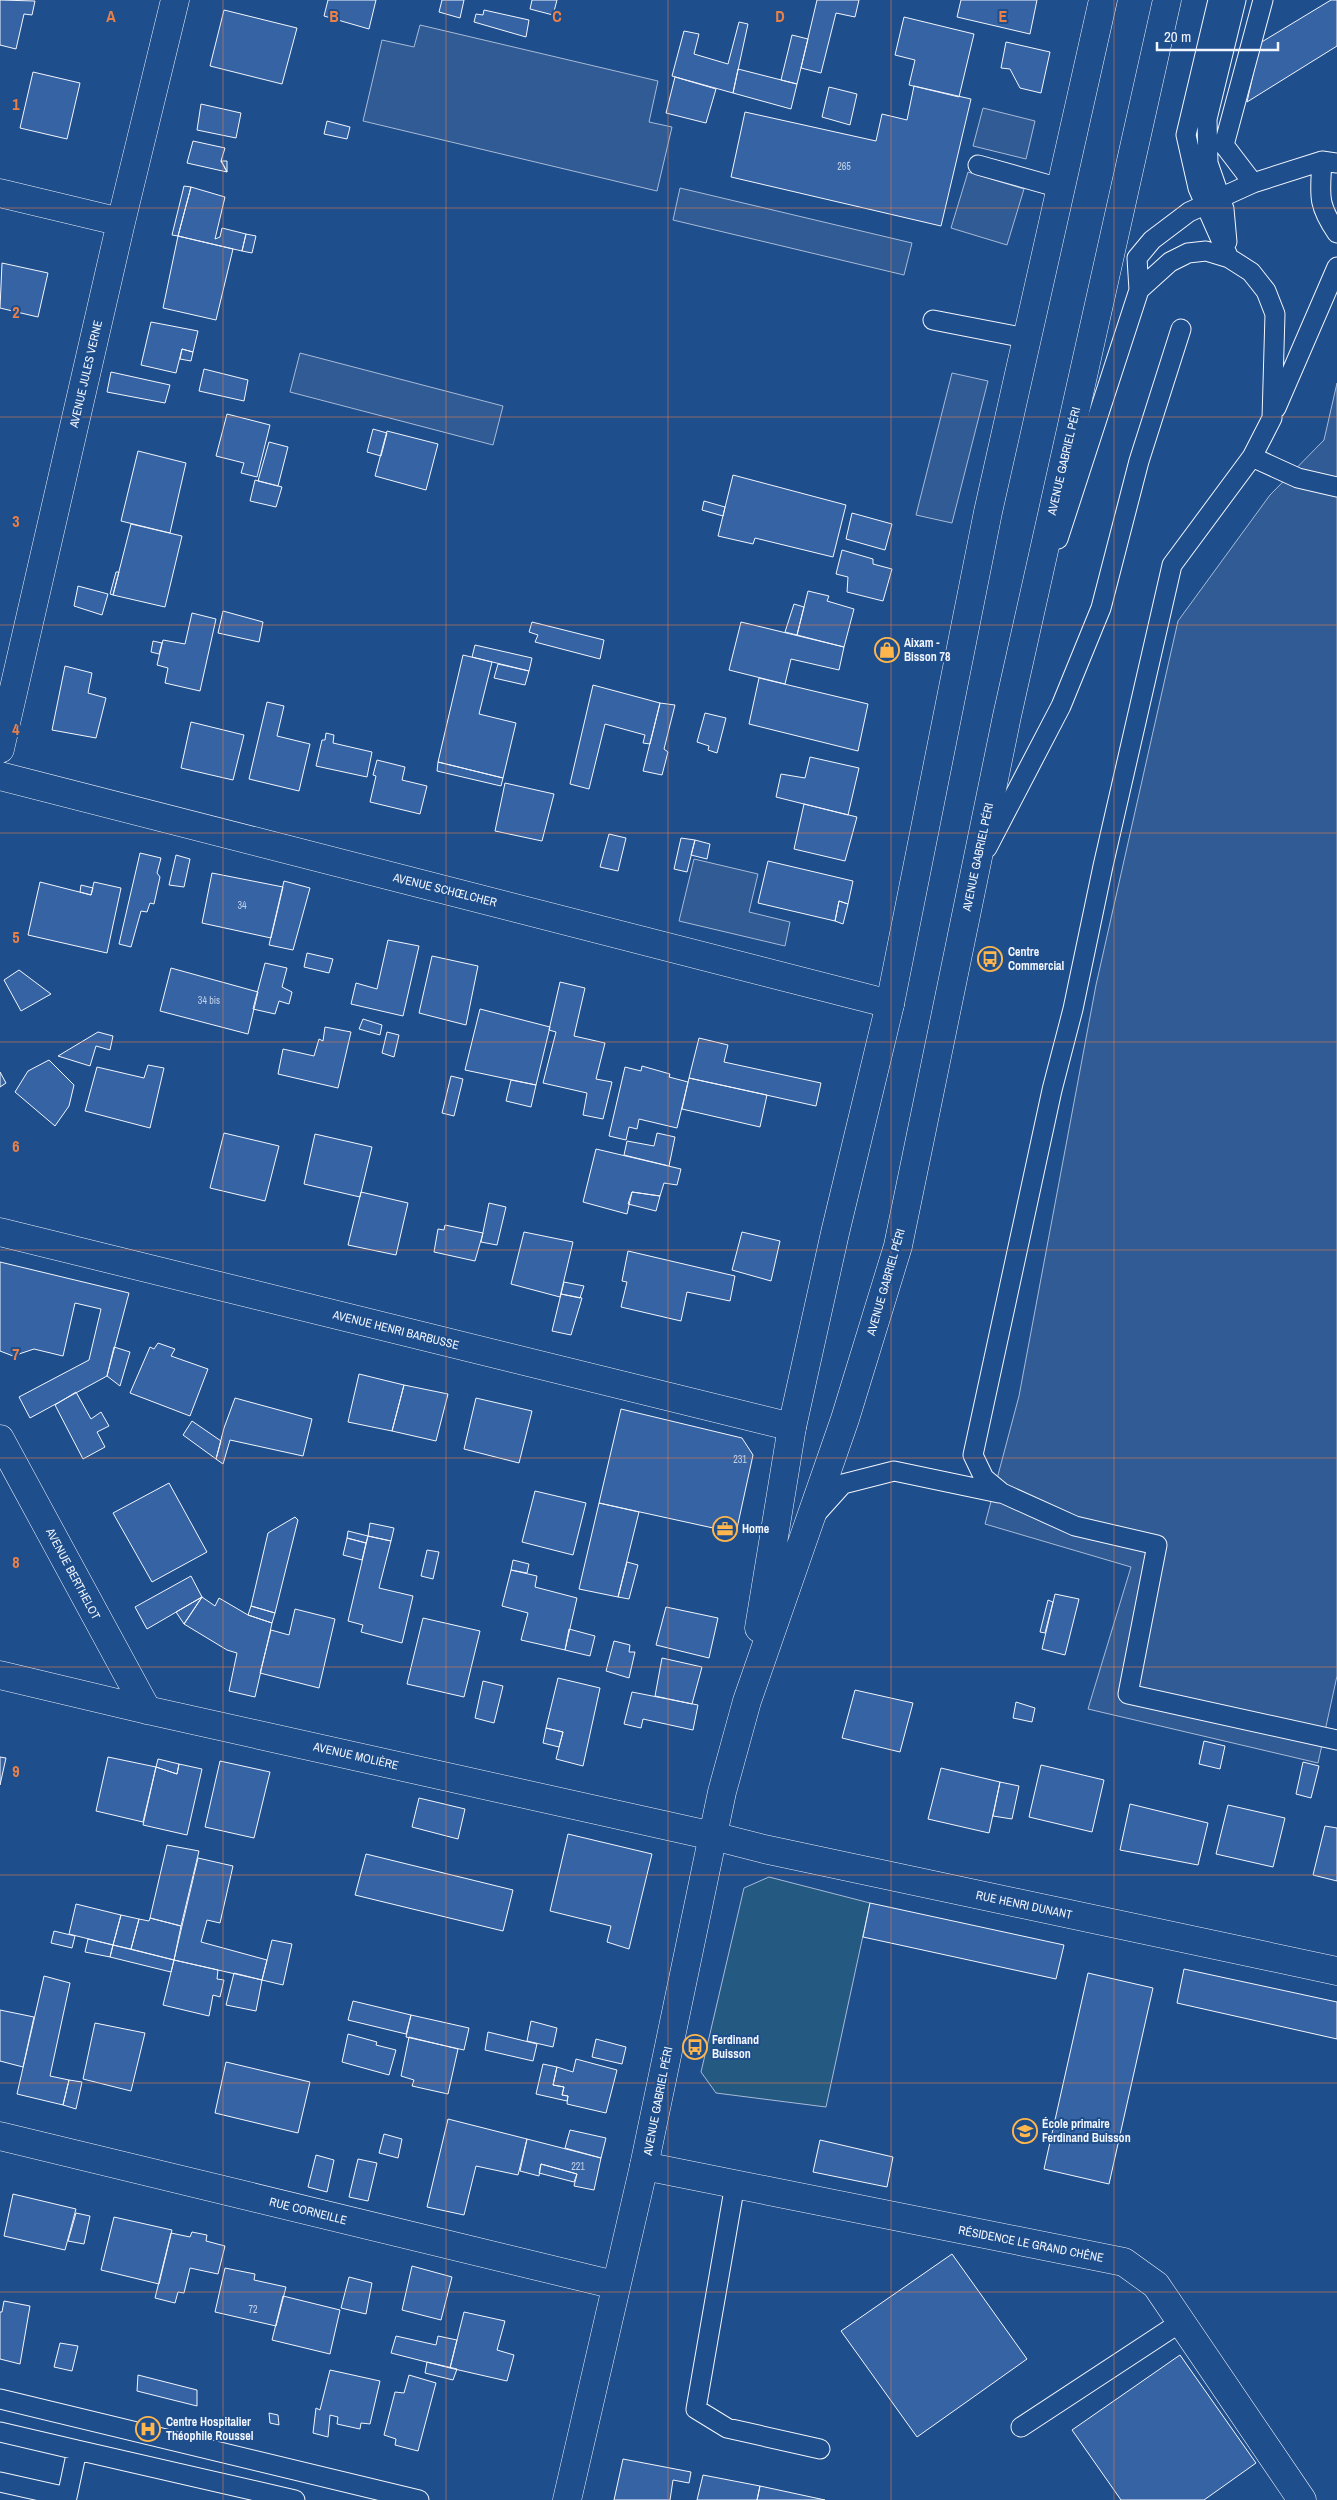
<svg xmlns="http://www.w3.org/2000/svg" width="1337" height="2500" font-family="'Archivo Narrow',sans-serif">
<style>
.green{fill:#245a82;stroke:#a8bbd7}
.parking{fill:#305b95;stroke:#a8bbd7}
.building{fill:#3563a3;stroke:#f2f6ff}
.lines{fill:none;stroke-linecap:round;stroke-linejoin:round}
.service-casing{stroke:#f2f6ff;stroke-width:21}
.minor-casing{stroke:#f2f6ff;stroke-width:29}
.primary-casing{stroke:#f2f6ff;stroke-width:29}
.service{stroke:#1f4e8c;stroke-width:19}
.minor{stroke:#1f4e8c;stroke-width:28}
.primary{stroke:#1f4e8c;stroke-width:28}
.grid{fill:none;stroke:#ea8049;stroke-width:1;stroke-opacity:0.55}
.labels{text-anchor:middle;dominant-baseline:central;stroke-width:4;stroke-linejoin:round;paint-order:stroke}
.number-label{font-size:10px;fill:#c3d1e8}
.street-label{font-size:12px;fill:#f2f6ff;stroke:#1f4e8c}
.poi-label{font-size:12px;font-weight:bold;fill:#f2f6ff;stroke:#1f4e8c;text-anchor:start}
.grid-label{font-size:16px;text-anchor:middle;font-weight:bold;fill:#ea8049;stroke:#1f4e8c;stroke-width:4;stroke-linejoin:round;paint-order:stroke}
</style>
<rect width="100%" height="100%" fill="#1f4e8c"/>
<path class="green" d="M769 1877 870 1903 826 2107 716 2093 701 2072 744 1888Z"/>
<path class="parking" d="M420 25 658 81 649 122 672 127 657 191 363 121 382 40 414 47Z
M983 108 1035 121 1026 159 973 146Z
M968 172 1024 189 1007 245 951 228Z
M680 188 912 243 904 275 673 220Z
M300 353 503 406 493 445 290 392Z
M952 373 988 381 952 523 916 515Z
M1337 383V1676L1318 1763 1088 1709 1131 1567 985 1524 1019 1396 1096 985 1178 621 1270 495 1324 440Z
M694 859 758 874 749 912 790 922 785 946 679 921Z"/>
<path class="building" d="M0 0 35 1 32 15 24 14 16 49 0 45Z
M328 0H376L369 29 324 16Z
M442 0H464L460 18 439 12Z
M532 0H557L553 15 530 9Z
M817 0H859L855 17 836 13 821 73 801 68Z
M961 0H1037L1030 34 957 17Z
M1331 0H1337V46L1247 102 1260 43Z
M224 10 297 28 282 84 210 66Z
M484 10 529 20 526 37 474 22 476 14 483 15Z
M904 17 974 34 959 97 909 85 915 60 895 55Z
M739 22 748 24 733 93 672 76 684 31 699 34 694 54 728 64Z
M792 35 808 39 797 84 781 80Z
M1006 42 1050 52 1041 93 1020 88 1010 69 1001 68Z
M738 69 797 84 791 109 733 93Z
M33 72 80 83 67 139 20 128Z
M675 77 716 89 706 123 666 113Z
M914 86 971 99 941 226 731 177 745 112 876 141 882 114 907 120Z
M829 87 857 94 850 125 822 117Z
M201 104 241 113 236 138 197 130Z
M327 121 350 127 347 139 324 134Z
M193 141 225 148 221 161 227 172 187 163Z
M221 161H227V172L223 164Z
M184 186 191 187 178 236 172 235Z
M191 187 225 197 215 239 220 237 222 228 246 234 242 251 178 236Z
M246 234 256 236 252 253 242 251Z
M178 236 233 249 216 320 163 308Z
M2 263 48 273 38 317 0 308Z
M151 322 198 331 193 352 182 349 176 373 141 365Z
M182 349 193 352 191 361 180 359Z
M204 369 248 380 244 401 199 391Z
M111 372 170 385 165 403 107 392Z
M227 414 270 425 257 477 241 473 244 463 216 456Z
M373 429 387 433 381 456 367 452Z
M387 431 438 444 426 490 375 476Z
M269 442 288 447 278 486 258 481Z
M138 451 186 463 170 533 121 521Z
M733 475 846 505 833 557 755 538 753 544 718 536Z
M255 480 282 487 276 507 250 501Z
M704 501 725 507 723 516 702 510Z
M852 513 892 524 885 550 846 539Z
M131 524 182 536 165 607 113 595Z
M842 550 873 559V564L892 569 883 601 847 592 848 577 836 574Z
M116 572H119L113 595 110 594Z
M78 586 108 594 102 615 74 606Z
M808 591 829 596 827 601 854 609 844 647 797 635Z
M794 604 804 607 797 635 785 632Z
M223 611 263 622 259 642 218 633Z
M192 613 216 619 200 691 165 683 168 668 157 665 163 640 185 644Z
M532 622 604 640 600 659 535 642 538 635 529 632Z
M741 622 844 647 839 670 791 659 785 684 729 670Z
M153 641 162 643 159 654 151 652Z
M475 645 532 658 529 671 472 657Z
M463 655 492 662 479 714 516 723 503 778 438 762Z
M498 664 529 671 525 685 494 678Z
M65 666 92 673 88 693 106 698 96 738 52 730Z
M759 678 868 704 858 751 749 724Z
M593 685 660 703 650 744 643 743 645 735 605 724 589 789 570 784Z
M267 702 284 706 277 736 310 744 299 791 249 779Z
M660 703 675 705 664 749 668 752 662 775 643 771Z
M705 713 726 718 717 753 708 750 709 746 697 742Z
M191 722 244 735 233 780 181 768Z
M326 733 334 735 333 743 372 752 367 777 316 766 322 740H325Z
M810 757 859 768 848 815 776 797 781 774 805 778Z
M377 760 405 767 402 780 427 786 420 814 370 802 376 776 373 775Z
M438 762 503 778 501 786 437 771Z
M505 783 554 794 542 841 495 831Z
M804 804 857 817 845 861 794 849Z
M609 834 626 838 618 871 600 867Z
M681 838 695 840 687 872 674 869Z
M695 840 710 844 707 859 691 855Z
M140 853 161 858 157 873 160 877 154 904 150 903 147 912 141 911 131 947 119 944Z
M176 855 190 859 184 887 169 885Z
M768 861 853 881 848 904 839 901 835 921 758 903Z
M212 873 283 887 271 938 202 923Z
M284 881 310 888 293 950 269 945Z
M40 882 91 895 94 882 121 888 107 953 28 935Z
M81 885 93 888 91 895 80 892Z
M839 901 848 904 843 924 835 921Z
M388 940 419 946 403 1016 351 1004 356 983 377 989Z
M307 953 333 959 329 973 304 967Z
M432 956 478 966 466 1025 419 1013Z
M265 963 287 968 282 987 292 992 289 1004 279 1001 275 1014 253 1009Z
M171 968 258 992 248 1034 160 1011Z
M19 970 51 994 21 1011 4 980Z
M560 982 585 988 574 1036 605 1043 596 1079 612 1082 603 1119 583 1115 587 1093 543 1083 556 1032 549 1030Z
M480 1009 550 1027 536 1085 465 1070Z
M363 1019 382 1025 380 1035 359 1029Z
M325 1027 351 1032 338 1088 278 1074 283 1049 314 1056 319 1039 323 1041Z
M98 1032 113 1036 110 1050 96 1046 90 1066 58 1056Z
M387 1032 399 1035 394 1057 382 1053Z
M699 1038 728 1045 724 1062 821 1083 816 1106 689 1078Z
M49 1060 74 1085 69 1106 55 1126 15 1092 28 1071Z
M148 1065 164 1068 150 1128 85 1111 97 1067 144 1078Z
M642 1066 670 1074 669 1077 688 1082 677 1128 639 1119 637 1129 629 1127 626 1140 609 1136 625 1067 641 1071Z
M0 1072 6 1083 0 1087Z
M451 1076 463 1079 454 1116 442 1113Z
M689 1078 767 1095 760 1127 682 1109Z
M511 1080 536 1085 531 1107 506 1101Z
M224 1133 279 1146 265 1201 210 1188Z
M657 1133 675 1137 669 1166 624 1155 627 1141 654 1146Z
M315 1134 372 1147 360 1197 304 1184Z
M596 1149 681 1169 677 1185 664 1183 660 1196 632 1192 627 1214 583 1202Z
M361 1192 408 1203 396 1255 348 1245Z
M632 1192 660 1196 656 1211 628 1204Z
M489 1203 506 1207 497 1245 481 1242Z
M445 1225 483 1233 475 1261 434 1252 438 1229 444 1230Z
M524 1232 573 1242 560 1297 511 1284Z
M742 1232 780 1241 771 1281 732 1270Z
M628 1251 735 1276 730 1301 687 1292 681 1321 621 1307 627 1282 622 1281Z
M0 1262 129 1293 107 1376 30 1418 19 1397 89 1360 101 1309 75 1303 63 1356 34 1349 13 1356 0 1351Z
M564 1282 584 1286 580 1298 561 1294Z
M561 1294 582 1298 571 1335 552 1331Z
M158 1343 175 1349 171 1356 208 1369 190 1416 130 1393 150 1347 154 1349Z
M114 1347 130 1352 120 1386 107 1376Z
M359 1374 404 1385 392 1431 348 1422Z
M404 1385 448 1394 436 1441 392 1431Z
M76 1392 91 1419 101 1412 109 1426 97 1432 105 1447 83 1459 55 1405Z
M235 1398 312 1419 303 1456 230 1440 223 1464 216 1459 224 1428Z
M476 1398 532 1411 519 1463 464 1449Z
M621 1409 742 1438 753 1455 736 1533 599 1503Z
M192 1421 221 1441 216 1459 183 1435Z
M169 1483 207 1552 152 1582 113 1513Z
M535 1491 586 1503 573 1555 522 1542Z
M599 1503 639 1512 618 1597 579 1589Z
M295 1517 298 1520 275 1613 251 1606 268 1533Z
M370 1523 394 1528 391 1541 368 1536Z
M348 1531 368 1536 366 1543 347 1538Z
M368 1536 391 1541 379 1588 413 1596 402 1643 361 1632 363 1625 348 1621Z
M347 1538 366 1543 362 1560 343 1555Z
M427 1550 439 1552 433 1579 421 1576Z
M513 1560 529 1564 527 1573 511 1570Z
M627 1562 638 1565 629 1599 618 1597Z
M511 1570 537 1576 535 1587 577 1598 565 1650 521 1640 528 1613 502 1606Z
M191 1576 202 1597 147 1629 135 1607Z
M1055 1594 1079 1599 1065 1655 1042 1649Z
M202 1597 215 1606 219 1598 248 1615 272 1623 255 1697 229 1691 237 1653 227 1650 184 1624Z
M202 1597 184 1624 176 1612Z
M1048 1600 1053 1602 1045 1633 1040 1632Z
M251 1606 275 1613 272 1623 248 1615Z
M666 1607 718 1618 709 1658 656 1645Z
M295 1609 335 1619 319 1688 260 1673 271 1630 289 1635Z
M423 1618 480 1631 464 1697 407 1684Z
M569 1629 595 1636 590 1656 565 1650Z
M614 1641 630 1645 629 1652H635L629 1678 606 1671Z
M662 1658 702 1667 692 1704 655 1696Z
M558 1678 600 1688 583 1766 556 1759 563 1732 546 1728Z
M483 1681 503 1686 494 1723 475 1718Z
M855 1690 913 1703 900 1752 842 1738Z
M632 1692 698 1705 693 1730 643 1719 641 1728 624 1724Z
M1016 1702 1035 1708 1032 1722 1013 1718Z
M546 1728 563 1732 559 1747 543 1743Z
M1204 1741 1225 1746 1220 1769 1199 1764Z
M0 1757 6 1758 0 1785Z
M108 1757 156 1767 143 1822 96 1811Z
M158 1759 179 1764 177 1774 156 1767Z
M220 1761 270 1772 254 1838 205 1827Z
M1303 1762 1319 1766 1311 1798 1296 1794Z
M179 1764 202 1769 187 1835 143 1825 156 1767 177 1774Z
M1041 1765 1104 1780 1092 1832 1029 1817Z
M941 1768 1000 1782 989 1833 928 1819Z
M1000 1782 1019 1786 1012 1819 993 1816Z
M419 1798 465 1809 458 1839 412 1827Z
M1130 1804 1208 1823 1198 1865 1120 1850Z
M1228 1805 1285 1818 1273 1867 1216 1854Z
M1325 1826 1337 1828V1881L1313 1875Z
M568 1834 652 1854 629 1949 607 1942 611 1926 550 1911Z
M167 1845 199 1851 181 1926 150 1918Z
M366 1854 513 1890 503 1931 355 1895Z
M198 1858 233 1866 220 1923 207 1920 201 1942 267 1960 262 1980 174 1960Z
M870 1903 1064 1945 1056 1979 863 1937Z
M76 1904 121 1915 113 1945 69 1934Z
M121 1915 139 1919 131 1949 113 1945Z
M150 1918 181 1926 174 1960 131 1949 139 1919 149 1921Z
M54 1931 75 1936 72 1948 51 1943Z
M88 1939 113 1945 110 1957 85 1952Z
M272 1940 292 1944 283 1985 262 1980Z
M113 1945 174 1960 171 1972 110 1957Z
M174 1960 218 1970 217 1979 224 1980 220 1997 213 1995 209 2016 163 2005Z
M1184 1969 1337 2002V2039L1177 2003Z
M234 1973 262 1980 256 2011 226 2005Z
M1088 1973 1153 1988 1109 2184 1044 2169Z
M44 1976 70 1983 50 2076 69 2080 63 2105 17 2094Z
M353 2001 411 2015 406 2034 348 2020Z
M0 2010 34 2017 23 2067 0 2061Z
M411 2015 469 2028 464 2050 406 2037Z
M531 2021 557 2028 553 2047 527 2041Z
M95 2023 145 2033 131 2091 83 2079Z
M488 2032 537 2044 533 2061 485 2050Z
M348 2034 377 2042 376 2045 396 2050 389 2075 342 2062Z
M409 2037 458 2049 448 2094 412 2086 414 2080 401 2076Z
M596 2039 626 2047 622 2064 592 2057Z
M576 2059 617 2070 606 2113 567 2104 568 2096 562 2095 564 2087 553 2085 557 2067 573 2072Z
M226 2062 310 2082 298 2133 215 2113Z
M543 2064 557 2067 553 2085 564 2087 562 2095 568 2096 567 2101 536 2094Z
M69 2080 82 2082 76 2109 63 2105Z
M448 2119 527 2139 518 2175 476 2166 464 2215 427 2207Z
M570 2130 606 2138 601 2158 565 2148Z
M384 2134 402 2139 398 2158 379 2153Z
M527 2139 601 2158 594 2190 574 2186 577 2174 541 2164 539 2176 520 2171Z
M820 2140 893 2157 887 2187 813 2172Z
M316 2155 334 2160 327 2192 308 2187Z
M358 2159 377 2163 368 2201 349 2197Z
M541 2164 577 2174 574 2182 539 2173Z
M13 2194 76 2209 65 2250 4 2236Z
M76 2213 90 2216 84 2244 68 2241Z
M114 2217 172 2230 159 2284 101 2270Z
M192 2232 207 2235 206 2241 225 2246 218 2274 190 2268 184 2293 178 2292 175 2303 155 2298 171 2233 190 2237Z
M952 2254 1027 2359 917 2437 841 2331Z
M412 2266 452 2277 441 2320 402 2310Z
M225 2268 255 2274 254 2280 286 2287 276 2326 215 2312Z
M349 2277 372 2283 366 2314 341 2308Z
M283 2296 340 2310 330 2354 272 2340Z
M4 2301 30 2306 20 2364 0 2359V2312H2Z
M464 2312 505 2321 497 2350 514 2355 507 2381 450 2368Z
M396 2336 436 2345 438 2336 457 2340 450 2368 391 2353Z
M60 2343 78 2346 72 2371 54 2367Z
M1180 2355 1256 2463 1204 2500H1121L1072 2430Z
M427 2362 457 2369 453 2380 425 2373Z
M330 2370 380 2381 370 2424 361 2423 360 2429 337 2424 338 2417 330 2415 328 2437 313 2433 316 2408 320 2410Z
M138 2375 197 2390V2406L137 2391Z
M409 2375 436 2383 418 2451 395 2445 396 2439 384 2435 395 2392 404 2393Z
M269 2413 278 2415 279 2425 270 2423Z
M623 2459 691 2472 689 2483 673 2480 670 2500H614Z
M703 2475 760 2486 757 2500H697Z
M760 2486 825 2500H757Z"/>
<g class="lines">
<defs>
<path id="service" d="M1218 0 1186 135 1198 188 1229 258
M1322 161C1320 195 1317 204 1337 233
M978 165 1060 188
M1253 183 1224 145 1263 0
M1227 242 1224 209 1208 163 1207 119 1236 0
M1139 290 1170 262 1188 253 1206 251 1229 258 1251 272 1266 291 1275 314 1272 418 1252 457 1172 565 1103 866 1073 1009 1052 1090 973 1455 984 1478 1002 1493 1075 1526 1157 1545 1128 1694 1337 1740
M933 320 1026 338
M1276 408 1337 267
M1252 457 1298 478 1337 487
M1058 539 1139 290 1137 258 1152 240 1189 212 1253 183 1322 161 1337 163
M987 848 1061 706 1101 608 1139 461 1181 329
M816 1514 843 1484 894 1471 999 1493
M735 2184 696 2409 727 2428 820 2449
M0 2399 419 2500
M1021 2427 1181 2322
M0 2432 77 2450 67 2497 0 2482
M77 2450 295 2500"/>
<path id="minor" d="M0 193 121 222
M0 749 121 222 175 0
M0 776 890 1004
M0 1232 792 1427
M0 1439 147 1710
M0 1675 147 1710 713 1836 764 1849 1337 1971
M0 2136 615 2285
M644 2166 1124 2262 1156 2285 1302 2500"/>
<path id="primary" d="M759 1628 792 1427 835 1233 890 1004 988 512 1103 0
M567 2500 644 2166 722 1792 747 1701 845 1419 898 1246 1007 716 1167 0"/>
</defs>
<use href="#service" class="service-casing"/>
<use href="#minor" class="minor-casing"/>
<use href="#primary" class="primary-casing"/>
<use href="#service" class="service"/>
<use href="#minor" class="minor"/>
<use href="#primary" class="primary"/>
</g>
<path class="grid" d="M223 0V2500M446 0V2500M668 0V2500M891 0V2500M1114 0V2500M0 208H1337M0 417H1337M0 625H1337M0 833H1337M0 1042H1337M0 1250H1337M0 1458H1337M0 1667H1337M0 1875H1337M0 2083H1337M0 2292H1337"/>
<defs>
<symbol id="shop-ring" viewBox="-11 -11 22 22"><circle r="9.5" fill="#1f4e8c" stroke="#ffb74d" stroke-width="1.5"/><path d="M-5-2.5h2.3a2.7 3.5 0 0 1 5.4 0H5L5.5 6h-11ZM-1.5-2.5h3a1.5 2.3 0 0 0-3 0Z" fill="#ffb74d"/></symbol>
<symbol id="bus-ring" viewBox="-11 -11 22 22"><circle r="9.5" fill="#1f4e8c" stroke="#ffb74d" stroke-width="1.5"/><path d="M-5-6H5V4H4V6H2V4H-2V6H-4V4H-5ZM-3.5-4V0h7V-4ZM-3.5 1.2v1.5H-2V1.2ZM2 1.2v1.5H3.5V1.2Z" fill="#ffb74d"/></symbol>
<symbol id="office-ring" viewBox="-11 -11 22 22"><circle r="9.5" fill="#1f4e8c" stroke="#ffb74d" stroke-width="1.5"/><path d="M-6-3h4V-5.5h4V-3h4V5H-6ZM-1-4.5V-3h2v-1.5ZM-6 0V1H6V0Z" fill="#ffb74d"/></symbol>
<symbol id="school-ring" viewBox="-11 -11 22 22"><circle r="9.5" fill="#1f4e8c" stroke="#ffb74d" stroke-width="1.5"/><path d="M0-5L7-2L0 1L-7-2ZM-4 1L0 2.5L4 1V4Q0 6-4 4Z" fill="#ffb74d"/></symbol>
<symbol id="hospital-ring" viewBox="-11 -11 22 22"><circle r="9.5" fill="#1f4e8c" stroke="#ffb74d" stroke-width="1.5"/><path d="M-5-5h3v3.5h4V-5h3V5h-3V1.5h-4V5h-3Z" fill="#ffb74d"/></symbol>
</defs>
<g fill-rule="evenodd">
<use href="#shop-ring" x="873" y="636" width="28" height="28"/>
<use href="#bus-ring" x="976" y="945" width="28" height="28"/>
<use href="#office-ring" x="711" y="1515" width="28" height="28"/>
<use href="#bus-ring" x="681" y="2033" width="28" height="28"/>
<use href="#school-ring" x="1011" y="2117" width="28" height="28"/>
<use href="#hospital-ring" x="134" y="2415" width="28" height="28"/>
</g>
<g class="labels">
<g class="number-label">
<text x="844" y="166">265</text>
<text x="242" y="905">34</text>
<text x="209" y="1000">34 bis</text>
<text x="740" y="1459">231</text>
<text x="578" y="2166">221</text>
<text x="253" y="2309">72</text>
</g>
<g class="street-label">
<text transform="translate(86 374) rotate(-77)">AVENUE JULES VERNE</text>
<text transform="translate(1064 461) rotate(-77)">AVENUE GABRIEL PÉRI</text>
<text transform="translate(978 857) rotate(-78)">AVENUE GABRIEL PÉRI</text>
<text transform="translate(445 890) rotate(14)">AVENUE SCHŒLCHER</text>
<text transform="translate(886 1282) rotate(-74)">AVENUE GABRIEL PÉRI</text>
<text transform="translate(396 1330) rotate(14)">AVENUE HENRI BARBUSSE</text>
<text transform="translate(73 1574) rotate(62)">AVENUE BERTHELOT</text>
<text transform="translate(356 1756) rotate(13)">AVENUE MOLIÈRE</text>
<text transform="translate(1024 1905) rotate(12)">RUE HENRI DUNANT</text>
<text transform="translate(658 2101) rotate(-79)">AVENUE GABRIEL PÉRI</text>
<text transform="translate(308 2211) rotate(14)">RUE CORNEILLE</text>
<text transform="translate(1031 2244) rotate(11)">RÉSIDENCE LE GRAND CHÊNE</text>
</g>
<g class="poi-label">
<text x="904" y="643">Aixam -<tspan x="904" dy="14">Bisson 78</tspan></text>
<text x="1008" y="952">Centre<tspan x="1008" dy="14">Commercial</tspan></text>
<text x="742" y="1529">Home</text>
<text x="712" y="2040">Ferdinand<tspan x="712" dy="14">Buisson</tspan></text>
<text x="1042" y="2124">École primaire<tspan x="1042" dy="14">Ferdinand Buisson</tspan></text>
<text x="166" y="2422">Centre Hospitalier<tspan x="166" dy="14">Théophile Roussel</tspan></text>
</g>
</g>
<g class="grid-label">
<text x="111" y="22">A</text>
<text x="334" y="22">B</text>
<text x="557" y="22">C</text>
<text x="780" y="22">D</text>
<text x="1003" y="22">E</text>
<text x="16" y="110">1</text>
<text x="16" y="318">2</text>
<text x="16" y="527">3</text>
<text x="16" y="735">4</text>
<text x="16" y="943">5</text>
<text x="16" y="1152">6</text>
<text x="16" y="1360">7</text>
<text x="16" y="1568">8</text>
<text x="16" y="1777">9</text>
</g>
<path d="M1157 42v8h121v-8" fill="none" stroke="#f2f6ff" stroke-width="2.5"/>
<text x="1164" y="42" font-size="15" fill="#f2f6ff" stroke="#1f4e8c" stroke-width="4" paint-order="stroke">20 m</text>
</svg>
